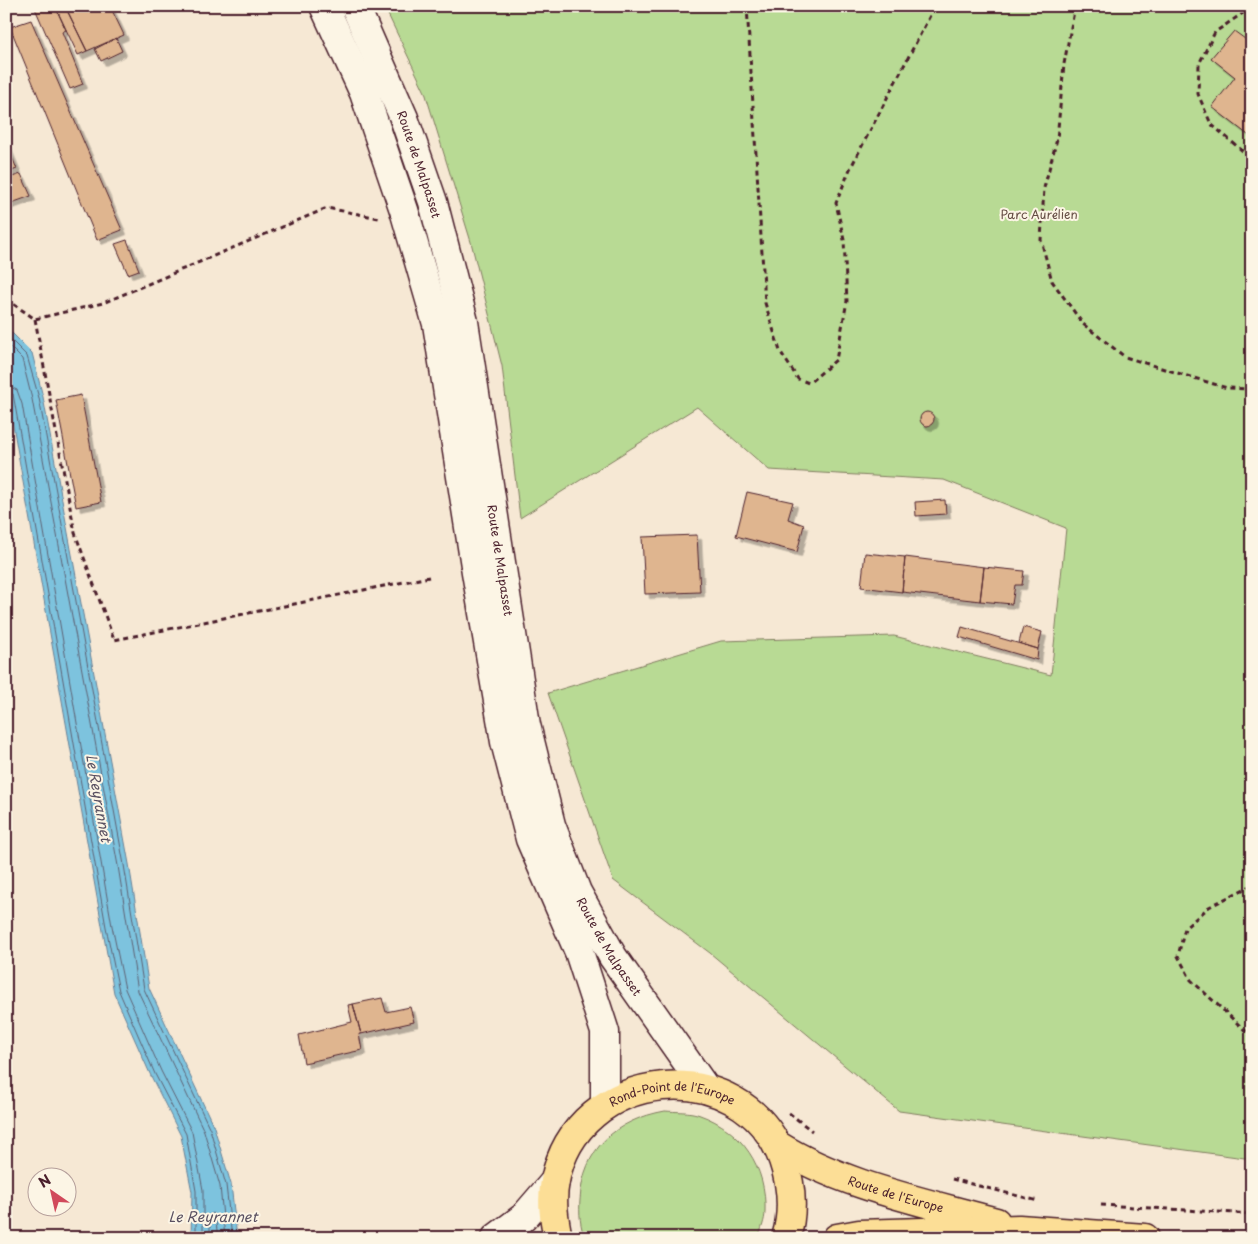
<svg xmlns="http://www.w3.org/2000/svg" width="1258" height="1244" font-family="'Playpen Sans',sans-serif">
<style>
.green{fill:#b8da94;stroke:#817c60}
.water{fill:#7dc3de;stroke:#698196}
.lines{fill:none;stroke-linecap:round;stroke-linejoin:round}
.shore{stroke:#5e6173;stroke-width:1}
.building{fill:#dfb58f;stroke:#4a1f2b;filter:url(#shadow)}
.secondary-casing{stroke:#4a1f2b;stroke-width:31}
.primary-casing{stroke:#4a1f2b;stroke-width:31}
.path{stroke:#4a1f2b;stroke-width:3;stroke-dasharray:5 4;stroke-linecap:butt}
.secondary{stroke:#fcf5e5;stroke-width:28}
.primary{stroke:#fcde96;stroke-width:28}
.labels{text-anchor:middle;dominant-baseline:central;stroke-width:4;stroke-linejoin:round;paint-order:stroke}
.street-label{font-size:12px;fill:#4a1f2b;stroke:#fcf5e5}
.park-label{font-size:12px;fill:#664e45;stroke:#fcf5e5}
.water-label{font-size:14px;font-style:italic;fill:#595061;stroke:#fcf5e5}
</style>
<defs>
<filter id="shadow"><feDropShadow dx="4.5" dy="4.5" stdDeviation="0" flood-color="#0004"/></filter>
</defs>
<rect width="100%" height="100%" fill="#f6e8d4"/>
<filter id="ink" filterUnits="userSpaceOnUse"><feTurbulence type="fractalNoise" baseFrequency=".02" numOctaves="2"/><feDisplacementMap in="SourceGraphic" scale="10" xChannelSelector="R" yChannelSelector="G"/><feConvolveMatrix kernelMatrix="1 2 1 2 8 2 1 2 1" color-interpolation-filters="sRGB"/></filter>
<g filter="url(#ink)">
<path class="green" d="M384 6H1252V1159L899 1111 710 953 613 880 548 693 721 641 894 636 1051 675 1066 528 944 480 769 470 697 407 520 518 502 366 471 242 425 92Z
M665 1111C676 1112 690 1111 700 1115 742 1130 767 1167 765 1212 765 1220 761 1230 758 1238H585C580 1227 579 1212 580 1200 583 1148 616 1120 665 1111Z"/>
<path class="water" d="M6 327 32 353 43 397 129 864 149 988 214 1127 231 1184 237 1238H191L192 1192 181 1136 151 1076 114 993 6 386Z"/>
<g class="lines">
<path class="shore" d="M6 335 27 356 39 398 124 865 144 989 210 1129 226 1185 232 1238
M6 343 22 359 32 399 118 866 138 991 204 1131 220 1186 225 1238
M6 385 17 390 22 404 112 926 125 989 161 1071 192 1132 203 1190V1238
M6 392 13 394 15 405 106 927 119 991 155 1074 186 1134 196 1191V1238
M210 1238V1215L213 1213 215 1215 218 1238"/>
</g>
<path class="building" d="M34 6H55L66 30 62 32 83 84 70 89Z
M55 6H65L87 51 78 55Z
M65 6H110L124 35 87 51Z
M31 20 122 230 97 240 10 27Z
M1234 31 1252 44V138L1212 107 1235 77 1211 58Z
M116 38 122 51 101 61 95 49Z
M6 143 17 169 6 173Z
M21 174 31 196 6 205V179Z
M127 240 139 270 128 274 115 244Z
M81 395 101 502 76 507 56 400Z
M920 419a7 7 0 1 1 14 0a7 7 0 1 1-14 0Z
M747 492 793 502 788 519 804 525 797 552 736 536Z
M945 500 946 514 916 516 915 502Z
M697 535 700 592 645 594 642 537Z
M865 553 905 557 902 592 861 587Z
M905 557 984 567 980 601 902 592Z
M984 567 1024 571 1022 585H1015L1012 604 980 601Z
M962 627 1038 649 1037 660 959 637Z
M1023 627 1042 632 1038 649 1019 643Z
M382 998 386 1012 410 1007 414 1022 361 1034 353 1004Z
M353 1004 361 1034H359L362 1050 304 1063 299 1035 352 1022 348 1005Z"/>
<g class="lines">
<defs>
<g id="secondary">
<path d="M324 6 364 93 404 210 437 324 476 572 505 742 530 839 579 952 605 1032V1105"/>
<path id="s1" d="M355 6 404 118 433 202 464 322 526 725 551 825 577 892 613 957 706 1089"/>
<path d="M496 1238 524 1217 555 1181"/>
</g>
<g id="primary">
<path id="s2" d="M777 1145C843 1186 922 1201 996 1222"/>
<path id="s3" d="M558 1238C554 1219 551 1201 555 1181 576 1067 743 1049 783 1160 792 1186 794 1211 786 1238"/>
<path d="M837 1238 859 1234 1019 1229 1145 1238"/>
</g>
</defs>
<use href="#secondary" class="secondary-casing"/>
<use href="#primary" class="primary-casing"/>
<path class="path" d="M747 6 765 303 780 351 798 379 809 383 836 360 847 301 844 240 836 203 850 169 935 6
M1075 6 1064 64 1057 139 1044 188 1041 240 1052 281 1083 324 1125 357 1227 388 1252 389
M1252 7 1215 32 1199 64 1198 94 1211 124 1252 159
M6 299 35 319 103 303 327 208 379 218
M35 319 75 533 114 640 429 577
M1252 885 1209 907 1185 928 1178 956 1191 980 1252 1037
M789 1113 812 1131
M952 1179 1038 1201
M1101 1205 1252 1214"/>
<use href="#secondary" class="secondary"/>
<use href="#primary" class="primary"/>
</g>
</g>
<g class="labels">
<g class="street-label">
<text stroke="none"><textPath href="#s1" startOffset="171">Route de Malpasset</textPath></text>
<text stroke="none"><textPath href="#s1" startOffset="576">Route de Malpasset</textPath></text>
<text stroke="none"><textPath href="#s1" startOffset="981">Route de Malpasset</textPath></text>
<text stroke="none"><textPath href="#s3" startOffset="221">Rond-Point de l'Europe</textPath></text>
<text stroke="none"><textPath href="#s2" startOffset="129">Route de l'Europe</textPath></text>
</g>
<g class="park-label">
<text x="1039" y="214">Parc Aurélien</text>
</g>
<g class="water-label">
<text transform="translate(99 798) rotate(80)">Le Reyrannet</text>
<text x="213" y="1216">Le Reyrannet</text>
</g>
</g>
<rect width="1258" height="1244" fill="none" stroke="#fcf5e5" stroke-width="25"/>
<rect x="12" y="12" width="1233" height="1219" fill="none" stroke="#4a1f2b" stroke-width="2" filter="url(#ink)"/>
<g transform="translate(52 1192) rotate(326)"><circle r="24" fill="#fcf5e5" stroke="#b59f9b"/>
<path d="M0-4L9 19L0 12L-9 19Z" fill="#d1495b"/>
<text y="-8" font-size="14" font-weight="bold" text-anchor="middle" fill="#4a1f2b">N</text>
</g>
</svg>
